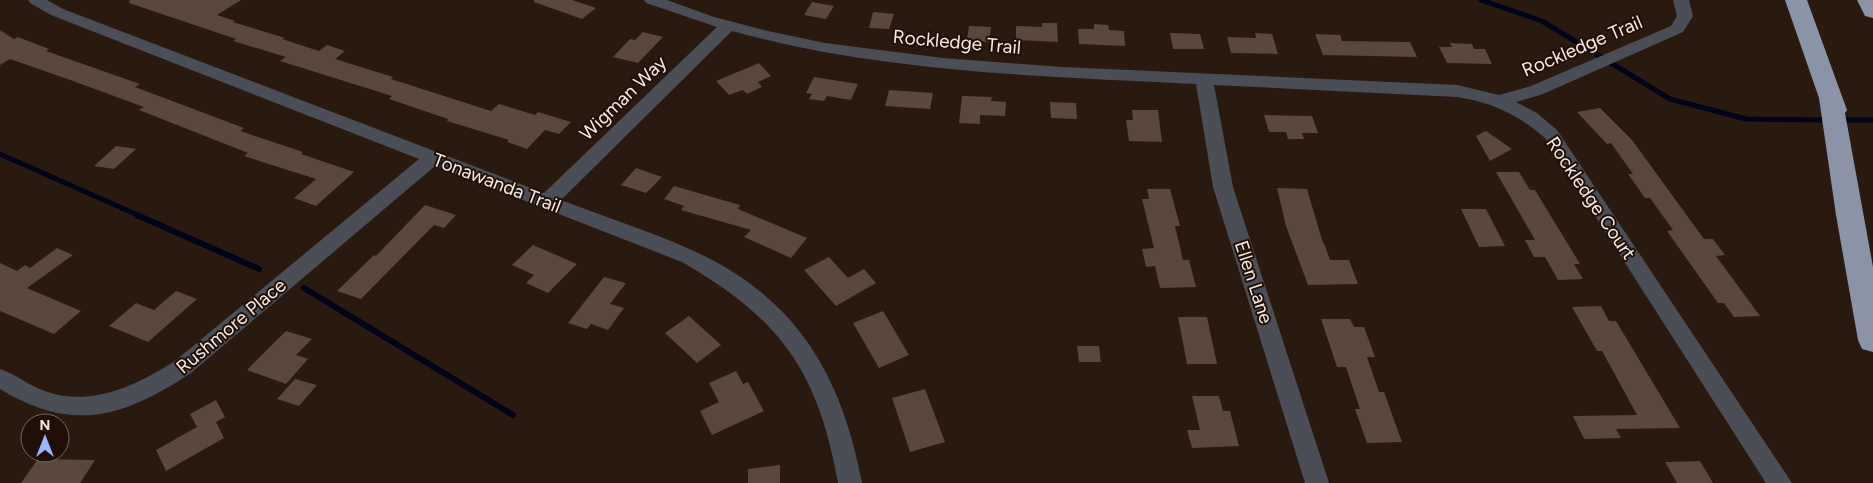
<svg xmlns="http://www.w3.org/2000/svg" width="1873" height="483" font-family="Figtree,sans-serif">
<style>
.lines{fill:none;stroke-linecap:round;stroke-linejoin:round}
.stream-far1{stroke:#010319;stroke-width:5}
.stream{stroke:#010319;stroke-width:6}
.building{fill:#5b473c}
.minor{fill:#4b4e57;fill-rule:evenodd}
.motorway{fill:#8a93a8;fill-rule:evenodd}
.labels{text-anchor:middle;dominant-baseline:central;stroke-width:4;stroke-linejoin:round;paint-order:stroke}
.street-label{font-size:19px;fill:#f7eae3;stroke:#200f06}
</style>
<rect width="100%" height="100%" fill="#2a190f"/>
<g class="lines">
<path class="stream-far1" d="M1481 0 1542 21 1670 99 1746 119 1828 120
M1840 120H1873
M0 154 140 216"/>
<path class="stream" d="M137 215 259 269
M304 288 513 415"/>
</g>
<path class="building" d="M130 0H241L217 15 235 21 233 22 285 38 282 39 319 51 327 45 345 51 335 59 393 77 391 79 491 111 499 104 535 115 538 112 571 122 559 134 545 130 527 149 507 142 509 140 447 121 448 119 389 99 392 96 280 61 286 57 233 41 236 39 129 3Z
M534 0H572L596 8 582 19 534 2Z
M812 2 834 6 826 19 804 15Z
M873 12 894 14 889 29 869 28Z
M1042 23H1057L1058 42 1016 40V26L1042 27Z
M1094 24 1108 25 1109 30 1124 31 1125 46 1079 44 1078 29H1094Z
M969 26 991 27 989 42 967 40Z
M0 30 14 39 18 37 49 49 46 51 140 84 135 87 244 128 240 131 303 152 301 154 354 172 316 206 294 198 316 179 244 156 248 153 139 110 144 107 73 81 10 59 0 65Z
M643 32 663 37 638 63 613 57 630 39 635 40Z
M1170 33 1200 34 1204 49H1173Z
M1255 33 1272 34 1278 54 1231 53 1227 37 1256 38Z
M1315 34 1340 35 1342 41 1410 42 1417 57 1323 55Z
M1450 43 1472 44 1474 49H1485L1492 64 1447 63 1439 47H1452Z
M759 63 771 76 758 82 762 87 747 94 743 90 729 95 716 81Z
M814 77 858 84 851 100 827 96 824 101 809 99 812 94 806 93Z
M889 90 933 93 930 109 885 106Z
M962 96 992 97 991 101 1006 102 1005 116 980 115V124L959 123Z
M1050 102 1076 103 1077 119 1051 118Z
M1600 108 1632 140 1704 239H1713L1725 255 1716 256 1760 316 1734 317 1724 303H1718L1667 231 1673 230 1650 198H1645L1628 174H1633L1611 143 1607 144 1577 112Z
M1132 110H1158L1162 142 1129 141 1126 120H1133Z
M1264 115 1312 116 1318 133H1302L1304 139H1288L1286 132H1269Z
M1486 131 1512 149 1490 161 1476 136Z
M116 146 136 149 114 169 94 166Z
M636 168 662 177 646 193 621 185Z
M1496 172H1519L1530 190H1535L1580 264H1574L1583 279 1558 280 1545 257H1534L1525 240H1535Z
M674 186 740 205 738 209 807 238 791 258 744 237 751 230 681 210 684 206 664 199Z
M1277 188 1307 189 1323 243H1324L1330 260H1349L1358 284 1308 285 1286 226Z
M1147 189H1170L1180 226H1175L1183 260H1189L1196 287 1160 288 1155 266 1146 267 1142 249 1154 248 1142 199H1149Z
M425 205 456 215 444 228 434 225 361 299 337 291 374 255 376 256Z
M1461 209H1486L1505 246 1479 247Z
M533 245 577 264 548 293 526 283 534 275 512 265Z
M57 248 73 255 27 288 81 311 54 334 0 311V263L17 271 25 265 30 268Z
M829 257 848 278 864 269 876 283 836 306 804 270Z
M604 277 626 283 610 304 624 308 608 330 591 324 587 329 568 323Z
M176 291 197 299 148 342 109 326 136 303 154 310Z
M1601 306 1609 321H1616L1680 428 1616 429 1621 438 1584 439 1573 416 1637 415 1602 351H1597L1572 307Z
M883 311 909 355 879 368 853 323Z
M689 316 721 345 697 363 665 333Z
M1178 317H1207L1217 364H1187Z
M1321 319H1350L1354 327H1364L1375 357H1367L1379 392H1384L1402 442 1367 443 1355 409H1360L1346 367H1337Z
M286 331 312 339 296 355 308 359 286 384 247 370Z
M1077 346H1099L1101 362H1079Z
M736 371 743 384 748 382 764 411 712 435 700 411 719 402 709 383Z
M295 379 317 385 299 406 277 399Z
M925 389 945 442 910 452 892 398Z
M1192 396H1219L1223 411H1230L1239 446 1192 448 1187 430H1200Z
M216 400 225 417 216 422 224 438 166 471 156 450 197 427 190 414Z
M38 459 95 460 80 483H21Z
M1700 461 1713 483H1677L1665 462Z
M780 465V483H748V469Z"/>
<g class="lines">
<path class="minor" d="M28 0H47L63 9 544 193 717 27 646 3 644 0H667L714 17 768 31 825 43 943 58 1062 67 1457 85 1499 95 1531 86 1671 26 1677 16 1673 0H1689L1693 16 1683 32 1543 94 1516 102 1537 113 1557 130 1792 483H1766L1545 138C1519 115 1491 102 1457 97L1214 85 1233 187 1329 483H1305L1213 187 1196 84C1041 76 883 73 732 31L561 200C605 217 653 232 696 252 798 299 842 377 862 483H838C818 371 781 319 682 262L435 166 191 373C122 418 73 433 0 389V369C16 374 29 386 45 391 91 408 137 385 175 361L419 159 51 15 30 3Z"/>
<path class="motorway" d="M1785 0H1807L1847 110 1845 113 1873 267V352L1862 349 1858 340 1836 215 1819 98Z
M1857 0H1873V18L1865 16Z"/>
</g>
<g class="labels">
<g class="street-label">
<text transform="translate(957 42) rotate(5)">Rockledge Trail</text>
<text transform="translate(1582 46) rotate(-23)">Rockledge Trail</text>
<text transform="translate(623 98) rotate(-44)">Wigman Way</text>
<text transform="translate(497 183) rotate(21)">Tonawanda Trail</text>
<text transform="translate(1591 198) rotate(56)">Rockledge Court</text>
<text transform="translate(1254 282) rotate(72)">Ellen Lane</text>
<text transform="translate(231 326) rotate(-40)">Rushmore Place</text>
</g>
</g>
<g transform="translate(45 438)"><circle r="24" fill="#200f06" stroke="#76675e"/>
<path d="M0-4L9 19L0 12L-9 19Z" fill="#9bb4fd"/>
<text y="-8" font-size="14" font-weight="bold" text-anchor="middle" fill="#f7eae3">N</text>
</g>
</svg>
